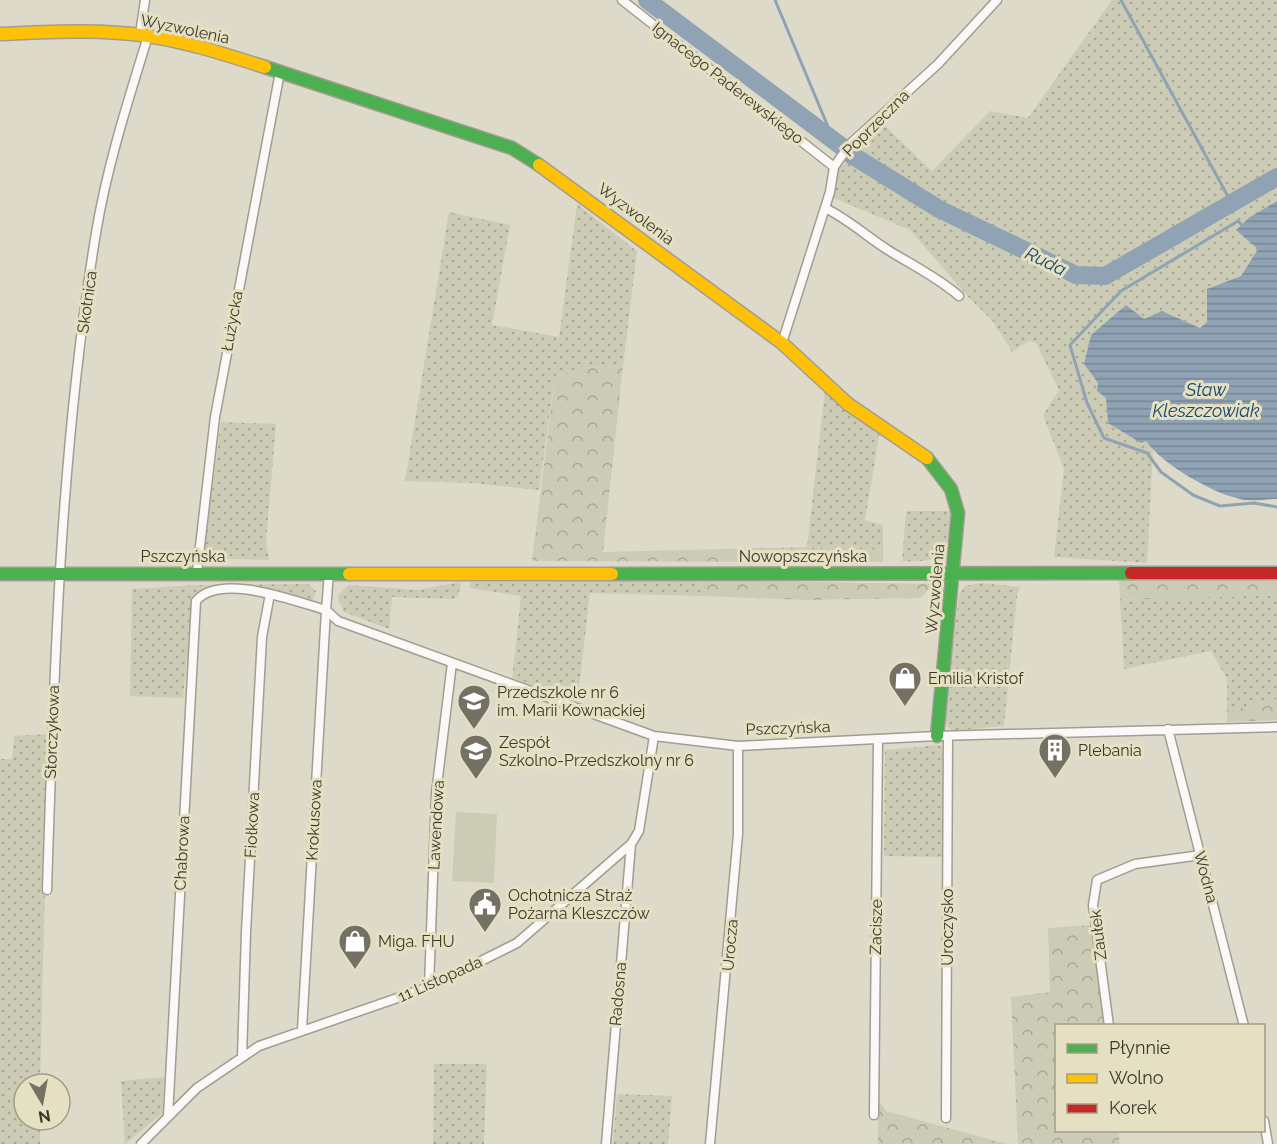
<svg xmlns="http://www.w3.org/2000/svg" width="1277" height="1144" font-family="Raleway,sans-serif">
<style>
.grass{fill:url(#grass-dots)}
.forest{fill:url(#forest-crowns)}
.park{fill:#ccccb6}
.water{fill:url(#water-rules)}
.lines{fill:none;stroke-linecap:round;stroke-linejoin:round}
.stream{stroke:#8fa3b4;stroke-width:3}
.river{stroke:#8fa3b4;stroke-width:18}
.street-casing{stroke:#a09d91;stroke-width:11}
.fast-casing{stroke:#a09d91;stroke-width:15}
.slow-casing{stroke:#a09d91;stroke-width:15}
.jam-casing{stroke:#a09d91;stroke-width:15}
.street{stroke:#faf9f7;stroke-width:8}
.fast{stroke:#4caf50;stroke-width:12}
.slow{stroke:#ffc107;stroke-width:12}
.jam{stroke:#c62828;stroke-width:12}
.labels{text-anchor:middle;dominant-baseline:central;stroke-width:6;stroke-linejoin:round;paint-order:stroke}
.street-label{font-size:16px;fill:#3b382d;stroke:#e6e0c2}
.poi-label{font-size:16px;fill:#3b382d;stroke:#e6e0c2;text-anchor:start}
.water-label{font-size:18px;font-style:italic;fill:#164771;stroke:#e6e0c2}
</style>
<defs>
<pattern id="grass-dots" width="8" height="8" patternUnits="userSpaceOnUse" patternTransform="scale(1.5)"><rect width="8" height="8" fill="#ccccb6"/><path d="M2 2h.1M6 6h.1" fill="none" stroke="#a7a794" stroke-width="1.8" stroke-linecap="round"/></pattern>
<pattern id="forest-crowns" width="20" height="18" patternUnits="userSpaceOnUse" patternTransform="scale(1.5)"><rect width="20" height="18" fill="#ccccb6"/><path d="M2 6a3 3 0 1 1 6 0M12 15a3 3 0 1 1 6 0" fill="none" stroke="#a7a794"/></pattern>
<pattern id="water-rules" width="6" height="5" patternUnits="userSpaceOnUse" patternTransform="scale(1.5)"><rect width="6" height="5" fill="#8fa3b4"/><path d="M0 2.5h6" fill="none" stroke="#768693"/></pattern>
</defs>
<rect width="100%" height="100%" fill="#dedaca"/>
<path class="grass" d="M1112 0H1277V201L1250 217 1258 249 1241 276 1207 289V322L1200 328 1162 311 1144 320 1091 335 1084 364 1098 383 1097 391 1106 398 1108 423 1146 440 1153 451 1147 563 1054 557 1064 469 1043 415 1059 390 1036 343 1029 341 1012 352 992 320 970 299 910 230 834 198 839 169 885 126 932 171 990 111 1028 118Z
M577 204 637 251 623 366 585 368 555 376 539 490 471 483 405 481 449 212 510 225 492 325 559 337Z
M825 390 880 431 865 520 883 525V550L807 547Z
M221 422 276 424 266 543 269 560 203 558Z
M906 511H951C949 553 947 563 902 561Z
M701 580 704 596 590 593 578 696 580 700 512 679 521 596 469 588 471 582Z
M459 582 461 586 457 597 454 599 392 597 389 629 344 612 337 596 349 585 418 590Z
M981 583 1020 587 1017 596 1004 726 951 731 944 721 959 594 965 586Z
M308 584 316 591 313 600H305C271 592 227 573 194 594L183 698 130 696 132 589 195 585Z
M1277 595V699L1227 712V679L1211 651 1124 669 1120 600Z
M49 734 40 1084H24V1120H40V1144H0V759H12L14 736Z
M939 745 945 749 943 857 884 856 885 750Z
M434 1064H487L484 1144H433Z
M164 1077 163 1113 125 1144 121 1081Z
M617 1094 672 1096 668 1144H613Z"/>
<path class="forest" d="M623 366 603 552 807 547 883 550V562L532 561 555 376 585 368Z
M1119 578 1277 581V595L1120 600Z
M701 580 934 584 920 598 804 600 704 596Z
M1277 699V720L1227 722V712Z
M1091 925 1104 1025 1056 1026V1130L1118 1131 1120 1144H1018L1011 997 1050 992 1048 928Z
M878 1099 886 1111 1007 1144H878Z"/>
<path class="park" d="M456 812 497 814 494 883 452 881Z"/>
<path class="water" d="M1277 201V499C1265 499 1251 502 1240 499 1212 493 1162 464 1146 441L1141 443 1108 423 1106 398 1097 391 1098 383 1084 364 1091 335 1126 305 1144 319 1162 311 1200 328 1207 322V289L1241 276 1258 249 1236 230 1250 217Z"/>
<g class="lines">
<path class="stream" d="M775 0 834 141
M1121 0 1231 202
M1242 225 1238 221 1121 291 1070 345 1087 403 1104 438 1147 453 1161 472 1193 495 1220 506 1254 503 1277 507"/>
<path class="river" d="M647 0 841 146
M850 154 939 209 1076 275 1105 276 1277 177"/>
<defs>
<path id="street" d="M622 0 834 167
M140 34 145 0
M825 208C848 219 866 236 888 250 912 265 937 277 959 296
M782 343 830 192 834 167 850 144 938 64 997 0
M197 572 215 417 280 72
M329 573 326 610 338 621 654 736 738 746 937 736 1277 727
M1168 729 1244 1026
M47 890C54 671 60 450 96 233 107 166 128 101 148 36
M429 987 436 794 452 663
M1109 1026 1093 905 1097 880 1135 864 1201 855
M242 1057 246 932 262 637 270 594
M874 1115 878 740
M168 1116 196 601C220 572 294 601 326 610L302 1030
M946 1118 948 736
M1264 1121 1268 1144
M141 1144 197 1088 259 1046 429 987 517 943 631 844 639 831 654 736
M606 1144 631 844
M710 1144 738 834V746"/>
<path id="fast" d="M265 67 512 148 539 165
M927 458 951 489 958 513 937 736
M0 574H349
M612 574 1131 573"/>
<path id="slow" d="M0 34C49 32 100 29 148 36 188 42 227 55 265 67
M539 165 782 343 848 404 927 458
M349 574H612"/>
<path id="jam" d="M1131 573H1277"/>
</defs>
<use href="#street" class="street-casing"/>
<use href="#fast" class="fast-casing"/>
<use href="#slow" class="slow-casing"/>
<use href="#jam" class="jam-casing"/>
<use href="#street" class="street"/>
<use href="#fast" class="fast"/>
<use href="#slow" class="slow"/>
<use href="#jam" class="jam"/>
</g>
<defs>
<symbol id="shop-pin" viewBox="-11 -11 22 30"><path d="M0 17L-7.5 6A9.5 9.5 0 1 1 7.5 6Z" fill="#747164" stroke="#e6e0c2"/><path d="M-5-2.5h2.3a2.7 3.5 0 0 1 5.4 0H5L5.5 6h-11ZM-1.5-2.5h3a1.5 2.3 0 0 0-3 0Z" fill="#fff"/></symbol>
<symbol id="school-pin" viewBox="-11 -11 22 30"><path d="M0 17L-7.5 6A9.5 9.5 0 1 1 7.5 6Z" fill="#747164" stroke="#e6e0c2"/><path d="M0-5L7-2L0 1L-7-2ZM-4 1L0 2.5L4 1V4Q0 6-4 4Z" fill="#fff"/></symbol>
<symbol id="building-pin" viewBox="-11 -11 22 30"><path d="M0 17L-7.5 6A9.5 9.5 0 1 1 7.5 6Z" fill="#747164" stroke="#e6e0c2"/><path d="M-4-6H4V6H1V3H-1V6H-4ZM-2.5-4.3h1.7v1.8h-1.7ZM.8-4.3h1.7v1.8H.8ZM-2.5-1h1.7V.8h-1.7ZM.8-1h1.7V.8H.8Z" fill="#fff"/></symbol>
<symbol id="civic-pin" viewBox="-11 -11 22 30"><path d="M0 17L-7.5 6A9.5 9.5 0 1 1 7.5 6Z" fill="#747164" stroke="#e6e0c2"/><path d="M-.6-6.5H3V-4.5H.6V-3L4-1V1h2V6H-6V1h2V-1L-.6-3ZM-1.2 2.5V6h2.4V2.5Z" fill="#fff"/></symbol>
</defs>
<g fill-rule="evenodd">
<use href="#shop-pin" x="886" y="659" width="38" height="52"/>
<use href="#school-pin" x="455" y="682" width="38" height="52"/>
<use href="#building-pin" x="1036" y="731" width="38" height="52"/>
<use href="#school-pin" x="457" y="732" width="38" height="52"/>
<use href="#civic-pin" x="466" y="885" width="38" height="52"/>
<use href="#shop-pin" x="336" y="922" width="38" height="52"/>
</g>
<g class="labels">
<g class="street-label">
<text transform="translate(185 29) rotate(12)">Wyzwolenia</text>
<text transform="translate(728 83) rotate(38)">Ignacego Paderewskiego</text>
<text transform="translate(876 123) rotate(-45)">Poprzeczna</text>
<text transform="translate(636 214) rotate(37)">Wyzwolenia</text>
<text transform="translate(87 302) rotate(-82)">Skotnica</text>
<text transform="translate(232 321) rotate(-80)">Łużycka</text>
<text x="183" y="556">Pszczyńska</text>
<text x="803" y="556">Nowopszczyńska</text>
<text transform="translate(935 589) rotate(-85)">Wyzwolenia</text>
<text transform="translate(788 728) rotate(-2)">Pszczyńska</text>
<text transform="translate(52 732) rotate(-88)">Storczykowa</text>
<text transform="translate(314 820) rotate(-87)">Krokusowa</text>
<text transform="translate(252 825) rotate(-87)">Fiołkowa</text>
<text transform="translate(436 825) rotate(-87)">Lawendowa</text>
<text transform="translate(182 853) rotate(-87)">Chabrowa</text>
<text transform="translate(1206 877) rotate(75)">Wodna</text>
<text transform="translate(876 927) rotate(-89)">Zacisze</text>
<text transform="translate(947 927) rotate(-90)">Uroczysko</text>
<text transform="translate(1098 935) rotate(-97)">Zaułek</text>
<text transform="translate(730 945) rotate(-85)">Urocza</text>
<text transform="translate(440 979) rotate(-24)">11 Listopada</text>
<text transform="translate(618 994) rotate(-85)">Radosna</text>
</g>
<g class="poi-label">
<text x="928" y="678">Emilia Kristof</text>
<text x="497" y="692">Przedszkole nr 6<tspan x="497" dy="18">im. Marii Kownackiej</tspan></text>
<text x="499" y="742">Zespół<tspan x="499" dy="18">Szkolno-Przedszkolny nr 6</tspan></text>
<text x="1078" y="750">Plebania</text>
<text x="508" y="895">Ochotnicza Straż<tspan x="508" dy="18">Pożarna Kleszczów</tspan></text>
<text x="378" y="941">Miga. FHU</text>
</g>
<g class="water-label">
<text transform="translate(1046 261) rotate(26)">Ruda</text>
<text x="1206" y="389">Staw<tspan x="1206" dy="21">Kleszczowiak</tspan></text>
</g>
</g>
<rect x="1055" y="1024" width="210" height="108" fill="#e6e0c2" stroke="#a29d86" stroke-width="1.5"/>
<rect x="1067" y="1044" width="30" height="9" fill="#4caf50" stroke="#a29d86" stroke-width="1.5"/>
<text x="1109" y="1054" font-size="18" fill="#3b382d">Płynnie</text>
<rect x="1067" y="1074" width="30" height="9" fill="#ffc107" stroke="#a29d86" stroke-width="1.5"/>
<text x="1109" y="1084" font-size="18" fill="#3b382d">Wolno</text>
<rect x="1067" y="1104" width="30" height="9" fill="#c62828" stroke="#a29d86" stroke-width="1.5"/>
<text x="1109" y="1114" font-size="18" fill="#3b382d">Korek</text>
<g transform="translate(42 1102) rotate(170)"><circle r="28" fill="#e6e0c2" stroke="#a29d86" stroke-width="1.5"/>
<path d="M0-4.5L10 22L0 15L-10 22Z" fill="#747164"/>
<text y="-9" font-size="16" font-weight="bold" text-anchor="middle" fill="#3b382d">N</text>
</g>
</svg>
